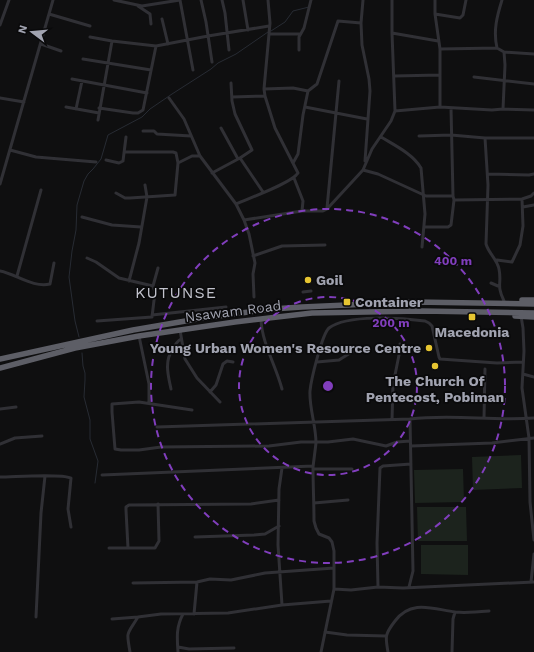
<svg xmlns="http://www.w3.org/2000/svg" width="534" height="652" font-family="'Work Sans',sans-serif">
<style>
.pitch{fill:#1c231d}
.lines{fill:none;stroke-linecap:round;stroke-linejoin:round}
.stream{stroke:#272b33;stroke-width:1}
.street{stroke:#303035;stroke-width:3}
.highway{stroke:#5d5e66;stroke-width:5.5}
.ring{fill:none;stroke:#813ebd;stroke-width:2;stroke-dasharray:7 5}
.poi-dot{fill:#e6c531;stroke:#0a0a0b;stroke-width:1.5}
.labels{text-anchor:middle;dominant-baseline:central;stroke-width:3.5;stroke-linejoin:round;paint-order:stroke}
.poi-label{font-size:14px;font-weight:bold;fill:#a1a3b0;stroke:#0a0a0b;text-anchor:start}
.street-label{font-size:14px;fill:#a1a3b0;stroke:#0a0a0b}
.quarter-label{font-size:16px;letter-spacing:1px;fill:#c2c3cd;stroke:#0a0a0b}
.centre{fill:#813ebd;stroke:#0a0a0b;stroke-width:2}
.ring-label{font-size:12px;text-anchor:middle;font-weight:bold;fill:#813ebd;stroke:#0a0a0b;stroke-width:3.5;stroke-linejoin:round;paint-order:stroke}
</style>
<rect width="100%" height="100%" fill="#0f0f10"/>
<path class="pitch" d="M521 455 522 488 473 490 472 457Z
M463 469 464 502 415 503 414 470Z
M417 507H466L467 541H418Z
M421 545H468V575L421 574Z"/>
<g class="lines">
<path class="stream" d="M271 31 285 22 293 11 309 7
M79 337 75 321 69 277 72 251 76 230 77 205 84 181 88 174 93 169 101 159 108 135 142 117 150 109 172 94 211 69 218 63 236 54 268 32
M82 353 83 366 85 373V380L84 397 90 420V439L98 461 95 483"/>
<path class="street" d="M114 0 142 6 180 0
M180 0 193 70
M201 0 206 22 212 62
M222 0 225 13 229 50
M243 0 248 30
M363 0 361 23 362 45 369 79 370 91 365 161
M435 0V14L440 49V107
M138 6 150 14 151 24
M49 14 90 26
M435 14 460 18 463 15 466 0
M162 19 168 44
M0 25 9 0
M392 33 438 41
M270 34H300
M90 37 112 41 156 46 208 36 269 26
M41 44 61 51
M497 48C493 31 497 16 502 0
M440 49 497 48 504 52 534 54
M299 50V37L304 28 311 0
M504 52 505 65 503 109 534 110
M83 59 151 70
M394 76 440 75
M474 77 534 84
M72 79 147 93
M264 89 293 88 308 91 317 84 338 21 361 23
M232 97 265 96
M0 98 24 102
M169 98 184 119 200 156 236 204 244 220 249 234 255 263 253 274 254 297
M66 107 99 113
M305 107 367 119
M99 108 133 113H138L143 110 156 46
M76 109 82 81
M395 111 440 107 492 110 503 109
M98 120 112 41
M221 128 238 159
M143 131H154L157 134 191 136
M419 136 451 135 485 138H534
M381 137C394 145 413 154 421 168L425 214 422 247
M485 138 488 185 486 244C489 254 497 259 499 269 502 283 496 285 504 301
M10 150 36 157 96 162
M240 158 263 192
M106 160 119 163 123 161 126 137
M178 163 192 156H200
M293 163 298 154 303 115 308 91
M363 170 378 174 426 196H453
M212 173 240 158 252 150 235 114 232 101 231 83
M488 174 529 175 534 174
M294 178 303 201 302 211
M0 184 53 0
M116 193 125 198H130L175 195 178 163 176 153 173 152H125
M454 200 522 199 531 196 534 193
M236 204C249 198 292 183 298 173L275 128 265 96 264 89 270 23 268 0
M523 207 534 205
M327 208 339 81
M82 217 112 225 141 227
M244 220 302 211H323L327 209 363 170 372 149 391 121 395 111 392 33V0
M424 227H448L451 225 454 200 453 196 451 108
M253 256 282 246 325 245
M87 258 96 262 119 278 153 286 155 292 152 317 97 321
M497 260 512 262 520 245 523 226 522 199
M0 271C16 274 33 288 50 284L54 263
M17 276 41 190
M129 281 139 243 147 197 145 185
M491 283 498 286
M153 286 158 268
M303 292 311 291
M152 315 226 307
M521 316 523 328 524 351 522 388 529 438 530 502 534 540
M261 320C262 343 276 366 282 389
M180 330 185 359 197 378 220 402
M139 336 149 384V403
M317 362 339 360 355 350
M523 374 534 377
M171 389C168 375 164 361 173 349 175 345 177 341 181 339
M210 392 216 385 223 364 227 361 233 362
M0 409 16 407
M192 410 139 402 112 404V412L115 449 121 450H139L161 447 269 446 301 442H328L353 439 386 446 397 442 410 441
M484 418 485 369
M392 420 393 385 399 355 400 344
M157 427 410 419
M0 444 15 438 42 436
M411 446 492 443 534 438
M282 468 279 489 278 545 282 605
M313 469H352
M102 475 313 466
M0 477C14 477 60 473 71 478L68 509 71 527
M314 503 348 500
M195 537 254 535 265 534 279 526
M109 548H155L159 541 158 504
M128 548 126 510V507L129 505 251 504 279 500
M531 582 534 554
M133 583 197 582 210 579 231 580 265 573 334 568
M378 587 377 543 380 468 383 466 411 464
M409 587 413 571 410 419C451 414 493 421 534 418
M334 589 351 590 378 587 403 588 534 582
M194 614 197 582
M36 617 41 513 45 476
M112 619 138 617
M325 632 347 635 386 636
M178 647 189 649 234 648
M130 652C126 630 127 635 138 617L161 614 228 613 282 605 331 601
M178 652C177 638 176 627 183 614
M321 652 334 589V551L332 542 329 538 319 534 316 528 314 521C314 503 313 485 313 467 314 459 315 451 316 443 316 425 309 408 310 391 311 380 322 334 329 328 347 314 402 318 425 321L429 323 432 326 439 357 440 359 497 363 523 362
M388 652C385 636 385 634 395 621 411 599 433 609 455 612 465 613 478 612 489 611
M452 652 453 619 455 612"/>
<path class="highway" d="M522 300H534
M515 316 534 317
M0 359 133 330 203 318 272 309 302 307 414 302 534 304
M0 368 75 348 139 336 235 322 312 313 421 311 534 313"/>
</g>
<g class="ring">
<circle cx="328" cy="386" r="89"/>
<circle cx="328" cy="386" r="177"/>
</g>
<g class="poi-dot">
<circle cx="308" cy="280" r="4"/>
<rect x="343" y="298" width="8" height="8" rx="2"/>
<rect x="468" y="313" width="8" height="8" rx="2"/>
<circle cx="429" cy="348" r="4"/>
<circle cx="435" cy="366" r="4"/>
</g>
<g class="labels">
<g class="poi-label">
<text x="316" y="280">Goil</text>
<text x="355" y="302">Container</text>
<text x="472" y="332" text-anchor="middle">Macedonia</text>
<text x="421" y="348" text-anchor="end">Young Urban Women's Resource Centre</text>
<text x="435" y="381" text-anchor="middle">The Church Of<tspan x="435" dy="16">Pentecost, Pobiman</tspan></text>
</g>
<g class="street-label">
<text transform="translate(233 311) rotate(-7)">Nsawam Road</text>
</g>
<g class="quarter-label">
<text x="176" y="292">KUTUNSE</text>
</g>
</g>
<circle cx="328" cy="386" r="6" class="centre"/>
<g class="ring-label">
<text x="453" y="265">400 m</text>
<text x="391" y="327">200 m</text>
</g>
<g transform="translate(32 32) rotate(286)" stroke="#0a0a0b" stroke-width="3" paint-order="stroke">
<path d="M0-3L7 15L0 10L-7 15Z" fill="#a1a3b0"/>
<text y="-6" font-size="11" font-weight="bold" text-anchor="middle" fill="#a1a3b0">N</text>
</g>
</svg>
